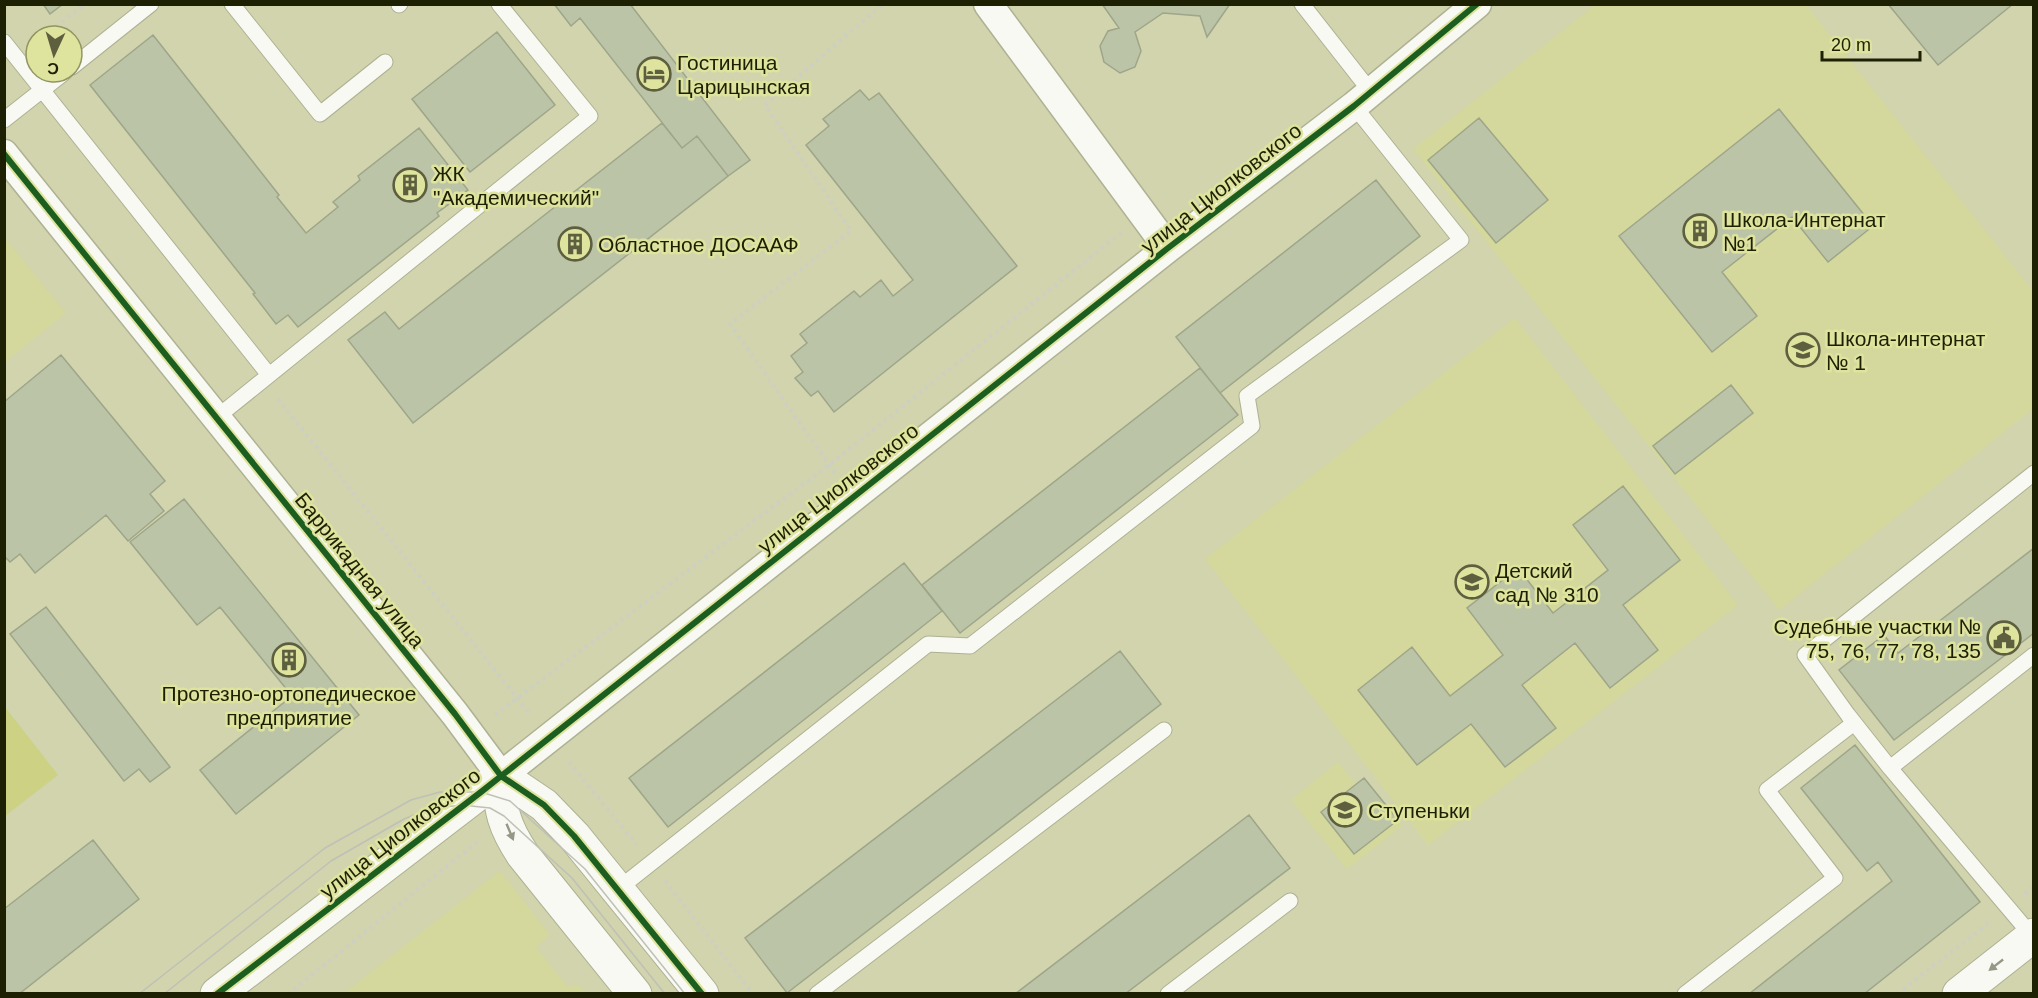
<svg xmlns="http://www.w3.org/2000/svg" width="2038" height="998" font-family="Helvetica,sans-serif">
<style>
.built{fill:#d4d89c}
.green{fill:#cdd183}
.building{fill:#bcc4a7;stroke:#9ea589;stroke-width:1.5}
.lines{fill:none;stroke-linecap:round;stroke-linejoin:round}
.lane-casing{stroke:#afb193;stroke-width:17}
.street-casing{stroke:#afb193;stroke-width:31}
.secondary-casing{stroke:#afb193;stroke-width:35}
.primary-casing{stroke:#afb193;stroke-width:35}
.path{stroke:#cecfc3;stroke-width:4;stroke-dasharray:3 4.5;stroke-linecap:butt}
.lane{stroke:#f8f9f3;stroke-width:15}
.street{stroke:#f8f9f3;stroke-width:28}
.secondary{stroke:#f8f9f3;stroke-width:33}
.primary{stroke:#f8f9f3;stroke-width:33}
.tram{stroke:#bfc0b6;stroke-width:1.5}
.cycleway-casing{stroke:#dee39e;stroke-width:10}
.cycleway{stroke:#1b5e20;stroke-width:6}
.oneway{fill:#969787}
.labels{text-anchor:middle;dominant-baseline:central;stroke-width:5;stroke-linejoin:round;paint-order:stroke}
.poi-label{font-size:21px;fill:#1e2004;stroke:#dee39e;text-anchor:start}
.street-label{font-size:21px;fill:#1e2004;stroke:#dee39e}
</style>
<rect width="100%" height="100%" fill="#d1d4ad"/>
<path class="built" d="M1595 5H1806L2033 291V409L1779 610 1413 149Z
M4 237 66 313 5 362H4Z
M1515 318 1738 605 1428 845 1205 559Z
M1338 762 1356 784 1364 778 1402 826 1347 869 1291 800Z
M500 871 550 935 536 947 567 986 579 985 585 993H344Z"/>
<path class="green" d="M5 707 58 775 5 816Z"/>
<path class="building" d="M43 4H63L50 14Z
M554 4H630L750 160 728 176 697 136 682 148 580 18 571 26Z
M1102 4H1230L1207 37 1200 16 1163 13 1135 32 1141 51 1135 67 1120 73 1104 62 1100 46 1108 31 1119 28Z
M1888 4H2013L1938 65Z
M497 32 555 105 470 172 412 99Z
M153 35 279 195 277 197 306 233 338 207 333 202 360 180 358 176 419 128 468 190 437 213 439 216 298 327 288 315 276 324 253 294 255 293 90 85Z
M860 90 869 100 879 93 1017 266 834 412 818 391 811 396 795 378 803 372 791 356 807 343 800 334 854 291 860 297 881 280 893 296 913 280 806 145 829 126 823 119Z
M1779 109 1873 226 1828 262 1792 217 1722 272 1757 316 1712 352 1619 236Z
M1479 118 1548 200 1496 243 1428 160Z
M662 123 682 148 697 136 728 176 413 423 348 340 385 312 399 329Z
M1376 180 1420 236 1220 393 1176 337Z
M61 355 165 481 150 494 164 511 128 541 106 515 35 573 20 554 10 562 4 556V402Z
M1200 368 1238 415 960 633 922 585Z
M1731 385 1753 413 1675 474 1653 446Z
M1623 486 1680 560 1623 605 1658 650 1610 688 1575 643 1522 685 1556 728 1505 767 1471 724 1417 765 1358 690 1412 647 1450 696 1503 655 1467 608 1518 568 1553 613 1608 570 1573 525Z
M184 499 359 715 236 814 200 770 292 696 220 607 197 625 130 542Z
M2034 548V633L1894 740 1839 670 1884 635 1898 653Z
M904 563 942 611 668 827 629 778Z
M46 607 170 767 150 782 139 769 124 781 10 634Z
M1120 651 1161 704 787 993 745 938Z
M1855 745 1980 902 1864 994H1749L1892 881 1878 862 1867 871 1801 788Z
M1364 778 1398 820 1354 854 1321 812Z
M1249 815 1290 868 1125 994H1015Z
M93 840 139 899 19 994H4V909Z"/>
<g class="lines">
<defs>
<path id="lane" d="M232 4 320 114 385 62
M1302 4 1371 92
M399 5 400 4
M4 42 269 375
M72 67 151 4
M4 120 65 72
M216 418 590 116 499 4
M2034 473 1805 655 1848 715 1890 768 2034 655
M1890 768 2032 936
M617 890 928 644 970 646 1252 426 1247 396 1461 240 1354 106
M817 994 1164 730
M1168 994 1290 901
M1685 994 1835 878 1767 790 1854 723"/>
<path id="street" d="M988 4 1168 248
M4 154 455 714 501 776 1168 248 1354 106 1477 4"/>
<path id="secondary" d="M501 776 544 805 574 836 702 994
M501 776C498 808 505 828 523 855L635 994
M217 994 501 776"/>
<path id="primary" d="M1959 994 2034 935"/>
</defs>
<use href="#lane" class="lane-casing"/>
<use href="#street" class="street-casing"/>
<use href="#secondary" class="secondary-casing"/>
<use href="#primary" class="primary-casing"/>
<path class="path" d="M44 36 85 4
M278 399 530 714
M835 473 730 324 851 231 765 105 883 4
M495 715 829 465 1121 233
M569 762 636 844
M665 881 753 994
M2025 894 2034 887
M288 994 477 842
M1897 994 1989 923"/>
<use href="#lane" class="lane"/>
<use href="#street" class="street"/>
<use href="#secondary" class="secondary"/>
<use href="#primary" class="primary"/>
<path class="tram" d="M139 994 325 848 411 800 440 792H481L510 801 585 869 685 994
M164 994 331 861 404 819 429 809 462 805 490 808 504 816 572 878 665 994"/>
<defs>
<path id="cycleway" d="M4 154 455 714 501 776 544 805 574 836 702 994
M217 994 481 792 1168 248 1354 106 1477 4"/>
</defs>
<use href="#cycleway" class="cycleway-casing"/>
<use href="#cycleway" class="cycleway"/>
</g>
<defs><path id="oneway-solid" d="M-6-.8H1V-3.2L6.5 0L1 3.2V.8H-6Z" transform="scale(1.5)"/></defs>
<g class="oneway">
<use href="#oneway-solid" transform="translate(510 832) rotate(67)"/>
<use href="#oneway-solid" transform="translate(1996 965) rotate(142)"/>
</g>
<defs>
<symbol id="hotel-ring" viewBox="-11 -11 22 22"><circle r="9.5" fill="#dee39e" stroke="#5d5f3f" stroke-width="1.5"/><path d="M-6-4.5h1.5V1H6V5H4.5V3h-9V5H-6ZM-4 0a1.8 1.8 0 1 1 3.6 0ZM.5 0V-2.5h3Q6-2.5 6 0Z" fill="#5d5f3f"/></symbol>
<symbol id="building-ring" viewBox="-11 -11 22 22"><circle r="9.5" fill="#dee39e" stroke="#5d5f3f" stroke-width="1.5"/><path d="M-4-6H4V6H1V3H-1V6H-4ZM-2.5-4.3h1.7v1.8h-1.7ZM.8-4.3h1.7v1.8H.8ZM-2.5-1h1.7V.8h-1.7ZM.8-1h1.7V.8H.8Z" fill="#5d5f3f"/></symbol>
<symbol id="school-ring" viewBox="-11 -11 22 22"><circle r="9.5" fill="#dee39e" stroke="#5d5f3f" stroke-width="1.5"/><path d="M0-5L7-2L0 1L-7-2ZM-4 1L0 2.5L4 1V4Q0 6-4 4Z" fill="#5d5f3f"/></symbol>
<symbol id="civic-ring" viewBox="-11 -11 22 22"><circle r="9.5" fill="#dee39e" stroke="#5d5f3f" stroke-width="1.5"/><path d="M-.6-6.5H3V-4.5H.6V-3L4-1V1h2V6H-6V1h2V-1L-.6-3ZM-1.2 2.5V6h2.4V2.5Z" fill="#5d5f3f"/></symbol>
</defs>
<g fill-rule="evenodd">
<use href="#hotel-ring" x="635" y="55" width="38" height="38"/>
<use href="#building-ring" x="391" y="166" width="38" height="38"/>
<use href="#building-ring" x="1681" y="212" width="38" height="38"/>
<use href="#building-ring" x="556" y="225" width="38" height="38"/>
<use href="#school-ring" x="1784" y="331" width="38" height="38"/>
<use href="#school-ring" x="1453" y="563" width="38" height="38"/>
<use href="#civic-ring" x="1985" y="619" width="38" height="38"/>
<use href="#building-ring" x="270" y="641" width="38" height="38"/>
<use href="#school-ring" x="1326" y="791" width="38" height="38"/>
</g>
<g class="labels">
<g class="poi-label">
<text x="677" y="62">Гостиница<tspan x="677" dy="24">Царицынская</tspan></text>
<text x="433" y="173">ЖК<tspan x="433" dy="24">"Академический"</tspan></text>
<text x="1723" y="219">Школа-Интернат<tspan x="1723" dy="24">№1</tspan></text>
<text x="598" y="244">Областное ДОСААФ</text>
<text x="1826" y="338">Школа-интернат<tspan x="1826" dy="24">№ 1</tspan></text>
<text x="1495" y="570">Детский<tspan x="1495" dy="24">сад № 310</tspan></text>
<text x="1981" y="626" text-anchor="end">Судебные участки №<tspan x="1981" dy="24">75, 76, 77, 78, 135</tspan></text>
<text x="289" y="693" text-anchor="middle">Протезно-ортопедическое<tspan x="289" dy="24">предприятие</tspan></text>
<text x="1368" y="810">Ступеньки</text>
</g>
<g class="street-label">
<text transform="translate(1221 188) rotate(-38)">улица Циолковского</text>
<text transform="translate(838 488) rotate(-38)">улица Циолковского</text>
<text transform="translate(360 570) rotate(51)">Баррикадная улица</text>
<text transform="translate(400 833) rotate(-38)">улица Циолковского</text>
</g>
</g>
<rect width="2038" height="998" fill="none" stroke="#1e2004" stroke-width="12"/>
<g transform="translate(54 54) rotate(184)"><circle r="28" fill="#dee39e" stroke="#919560" stroke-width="1.5"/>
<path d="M0-4.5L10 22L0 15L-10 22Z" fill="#5d5f3f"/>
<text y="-9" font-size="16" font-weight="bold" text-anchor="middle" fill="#1e2004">С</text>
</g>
<path d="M1822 51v9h98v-9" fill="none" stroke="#1e2004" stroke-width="3"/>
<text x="1831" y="51" font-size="18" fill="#1e2004" stroke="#dee39e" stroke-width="4.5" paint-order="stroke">20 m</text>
</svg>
